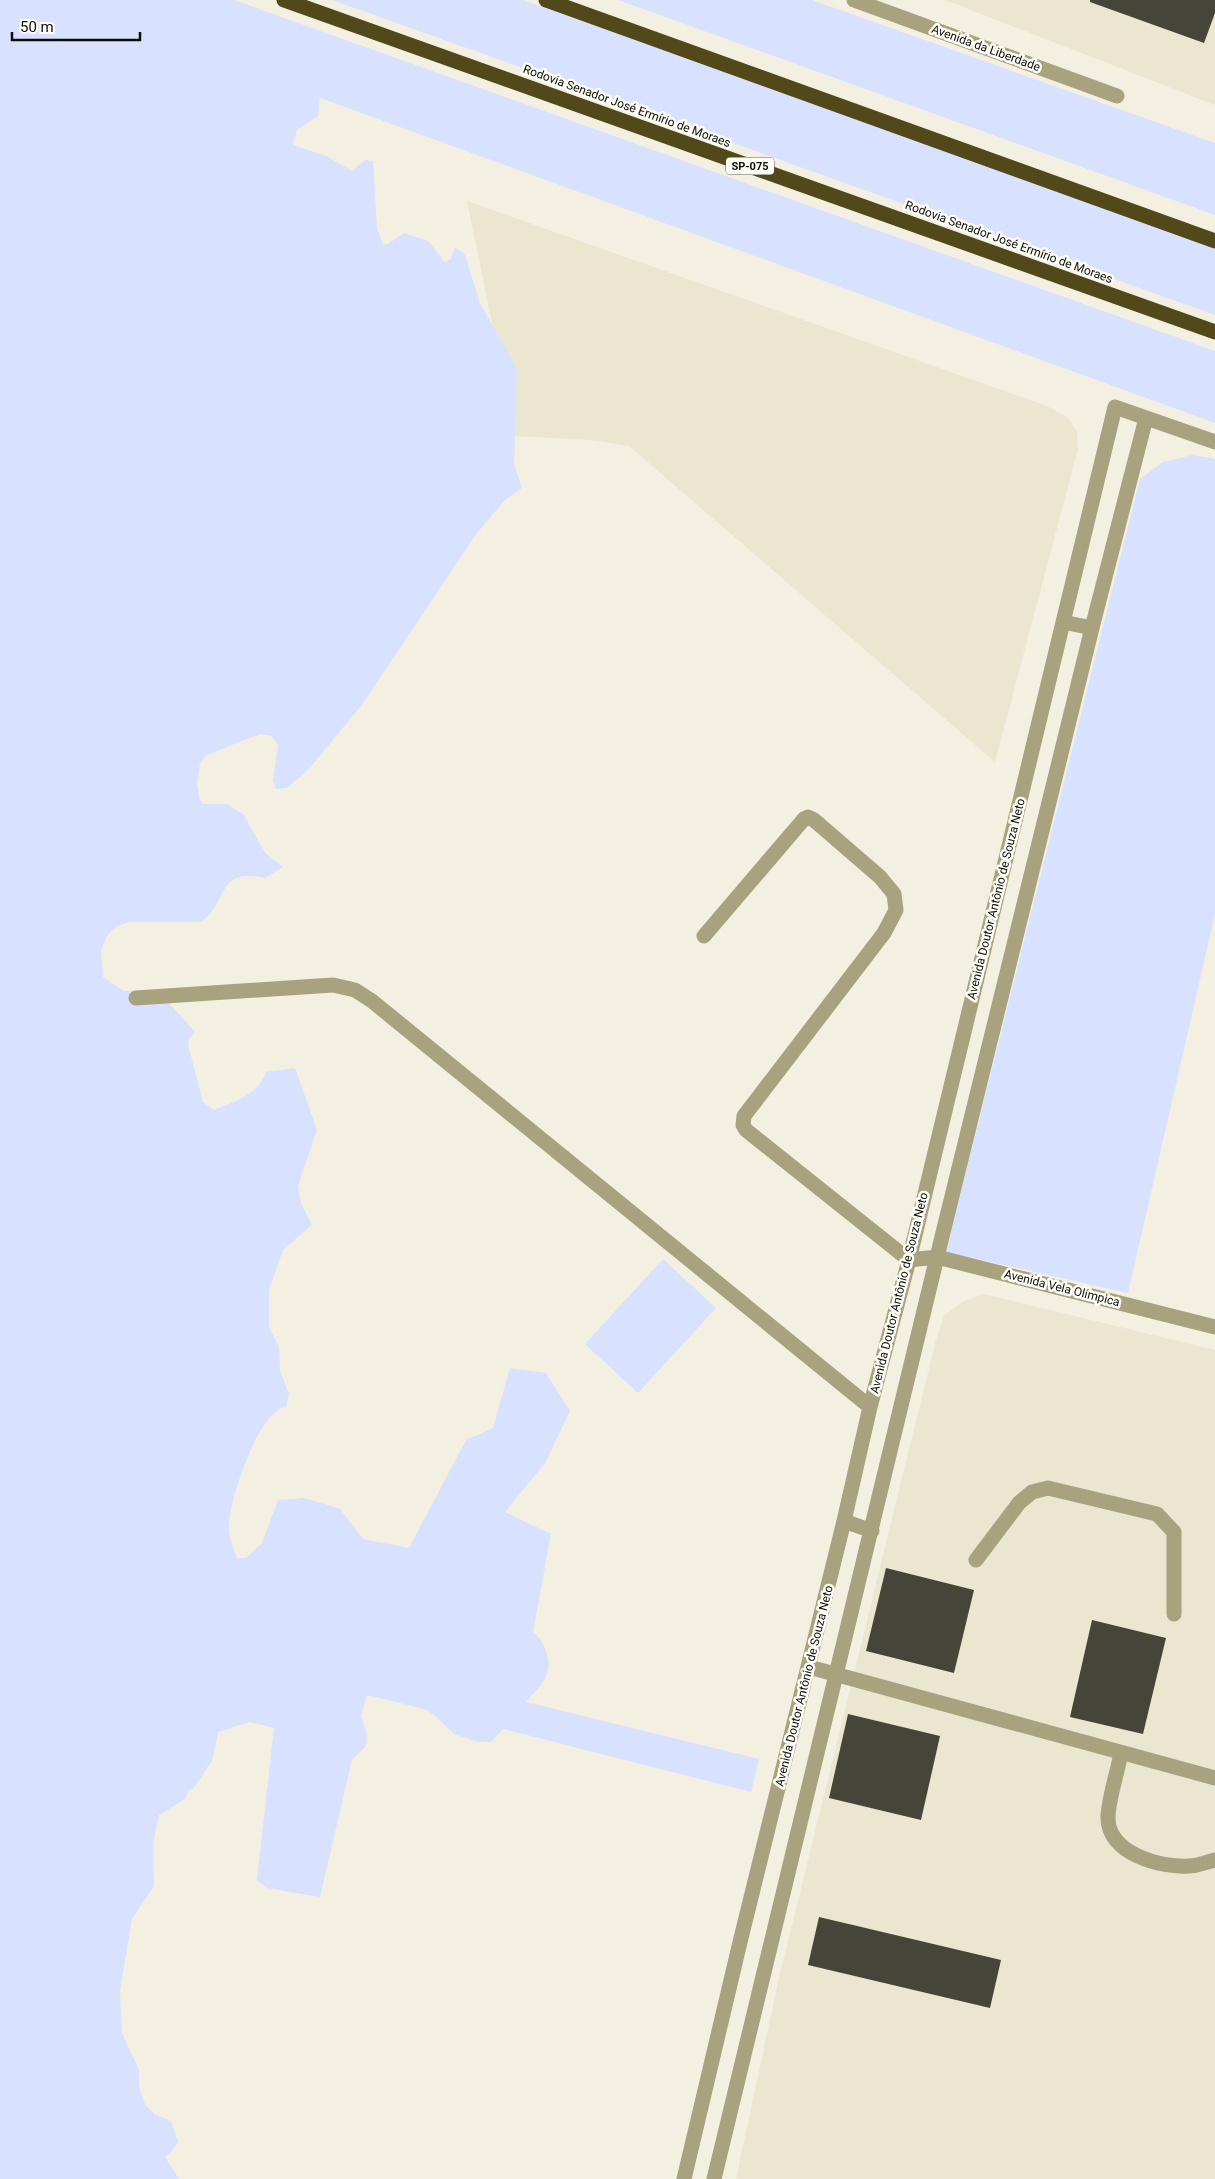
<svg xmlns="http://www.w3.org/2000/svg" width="1215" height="2179" font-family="Roboto,sans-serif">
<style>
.built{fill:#eae6d0}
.green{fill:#d8e1ff}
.building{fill:#474539}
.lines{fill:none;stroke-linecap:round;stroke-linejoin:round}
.minor{stroke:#a8a27e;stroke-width:15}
.highway{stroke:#52491a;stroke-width:15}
.labels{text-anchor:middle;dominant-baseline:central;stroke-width:5;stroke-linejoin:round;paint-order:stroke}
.shield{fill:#fefdf7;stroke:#565650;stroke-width:1}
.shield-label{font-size:11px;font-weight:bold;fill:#0e0e09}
.street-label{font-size:12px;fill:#0e0e09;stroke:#fefdf7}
</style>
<rect width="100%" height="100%" fill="#f3f0e1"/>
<path class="built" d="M945 0H1215V105Z
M467 201 1047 406 1067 417 1077 431 1078 449 995 762 629 446 592 440 515 436Z
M984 1294 1215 1350V2179H736L778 1982 936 1340 944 1316 962 1302Z"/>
<path class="green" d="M0 0H234L1215 351V423L320 98 318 116 297 130 293 145 326 156 352 171 365 160 373 161 377 228 383 244 386 245 404 233 428 241 445 262 451 259 455 247 465 255 480 303 517 369 514 464 522 488 505 500 477 533 361 706 308 770 287 788 276 789 273 780 278 745 271 736 260 734 207 755 200 764 197 783 199 798 203 804H227L244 815 265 853 283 867 265 878C215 867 229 903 201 922H128L116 927 108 934 101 950 103 977 124 991 151 990 170 1004 195 1032 189 1039 188 1045 203 1102 214 1110C234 1101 259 1095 266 1072L295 1068 317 1130 298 1186 301 1203 312 1225 283 1250 269 1290V1327L279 1347 280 1370 289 1394 286 1407C258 1409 226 1508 229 1532 230 1540 234 1550 237 1558H246L262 1543 278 1500 305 1498 340 1509 363 1539 409 1548 466 1440 493 1428 510 1368 546 1373 570 1411 545 1463 505 1512 551 1534 533 1632C544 1640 552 1660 547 1674 544 1684 532 1694 526 1702L759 1759 751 1792 503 1729 491 1742H478L454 1734 433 1714 424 1709 367 1695 361 1717 367 1733 366 1746 352 1760 320 1897 267 1888 257 1880 274 1728 250 1722 218 1732 212 1761 193 1789 189 1790 185 1799 159 1815 153 1843 154 1886 132 1919 120 1990 122 2033 139 2070V2088L145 2104 154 2114 171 2121 178 2142 172 2151 165 2157 179 2179H0Z
M332 0H523L1215 248V315Z
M618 0H812L1215 143V215Z
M1192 455 1215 459V914L1128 1293 946 1252 1140 479 1163 462Z
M663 1259 716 1308 638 1393 585 1344Z"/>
<path class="building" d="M1090 0H1215V13L1204 43 1090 2Z
M886 1568 974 1590 954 1673 866 1651Z
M1092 1620 1166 1638 1143 1734 1070 1717Z
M848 1714 940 1736 921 1820 829 1798Z
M819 1917 1001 1960 990 2008 808 1965Z"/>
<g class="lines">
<path class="minor" d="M854 0 1117 96
M1063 622 1092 628
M704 936 804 819 808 817 814 820 880 877 894 894 896 910 884 933 744 1116 743 1125 746 1130 909 1260 937 1257 1215 1327
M136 998 333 985 355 990 372 1001 870 1407
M844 1521 872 1531
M976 1560 1019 1503 1032 1492 1048 1488 1157 1514 1174 1532V1614
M809 1667 1215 1778
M1121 1753C1118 1770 1108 1801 1108 1817 1107 1853 1160 1868 1189 1866 1197 1866 1207 1862 1215 1860
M684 2179 741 1938 844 1521 870 1407 909 1260 1115 407 1215 442
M714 2179 937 1257 1092 628 1146 418"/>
<path class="highway" d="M284 0 1215 332
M546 0 1215 241"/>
</g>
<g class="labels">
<rect class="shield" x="726" y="157.5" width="48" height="17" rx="4"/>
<g class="shield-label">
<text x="750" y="166">SP-075</text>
</g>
<g class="street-label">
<text transform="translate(986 48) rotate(20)">Avenida da Liberdade</text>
<text transform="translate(627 106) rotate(20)">Rodovia Senador José Ermírio de Moraes</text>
<text transform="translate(1009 242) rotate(20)">Rodovia Senador José Ermírio de Moraes</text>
<text transform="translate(996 899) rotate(-76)">Avenida Doutor Antônio de Souza Neto</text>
<text transform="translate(1062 1288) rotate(14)">Avenida Vela Olímpica</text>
<text transform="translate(899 1293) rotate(-76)">Avenida Doutor Antônio de Souza Neto</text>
<text transform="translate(804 1686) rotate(-76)">Avenida Doutor Antônio de Souza Neto</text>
</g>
</g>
<path d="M12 32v8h128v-8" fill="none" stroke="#0e0e09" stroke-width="2.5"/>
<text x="20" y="32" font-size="15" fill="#0e0e09" stroke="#fefdf7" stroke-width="4" paint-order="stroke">50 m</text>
</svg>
